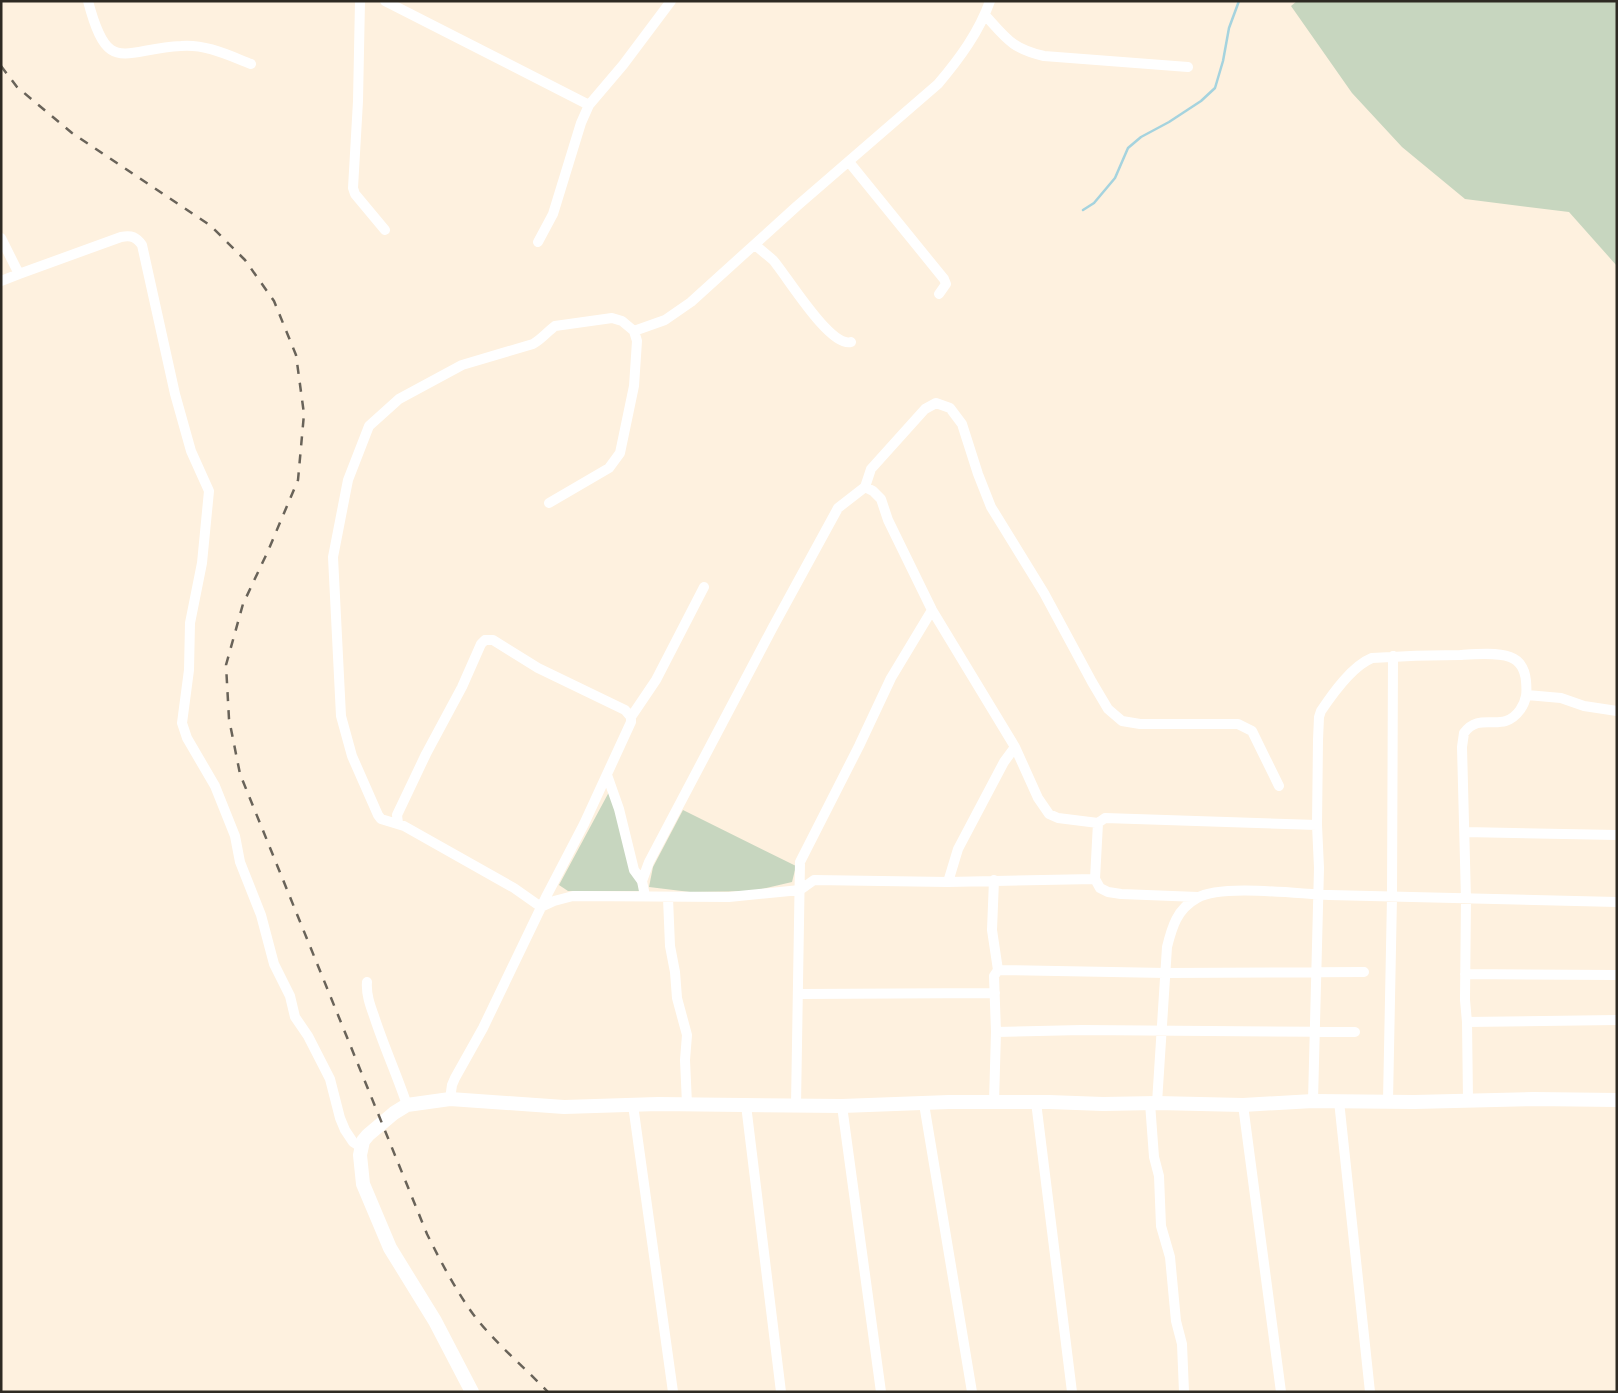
<svg xmlns="http://www.w3.org/2000/svg" width="1618" height="1393" font-family="'Work Sans',sans-serif">
<style>
.green{fill:#c7d6bf}
.lines{fill:none;stroke-linecap:round;stroke-linejoin:round}
.stream{stroke:#a5d3de;stroke-width:2.5}
.street{stroke:#fff;stroke-width:10}
.secondary{stroke:#fff;stroke-width:14}
.rail{stroke:#696359;stroke-width:2.5;stroke-dasharray:9 9;stroke-linecap:butt}
</style>
<rect width="100%" height="100%" fill="#fef1df"/>
<path class="green" d="M1297 1H1617V266L1569 212 1465 199 1402 147 1352 93 1291 6Z
M609 792 640 891H568L559 885Z
M683 810 796 866 792 882 753 891 690 892 649 887 653 867Z"/>
<g class="lines">
<path class="stream" d="M1083 210 1094 203 1115 178 1128 148 1141 137 1169 122 1201 101 1215 88 1223 61 1229 28 1239 1"/>
<path class="street" d="M88 1C108 77 122 49 181 46 206 44 228 55 251 64
M360 1 358 101 353 188 355 194 385 230
M385 1 589 105
M985 15C1006 38 1012 49 1044 56L1188 67
M849 162 944 279 946 284 939 294
M1 238 19 274 1 281
M538 242 553 214 581 123 589 105 623 65 671 1
M755 245C761 250 767 255 773 260 787 276 830 348 851 342
M19 274 121 237C132 235 136 237 142 245L175 394 191 451 209 491 202 563 190 623 189 670 182 723 187 738 215 786 235 836 240 862 261 915 274 964 290 996 295 1017 308 1036 330 1079 340 1118 345 1130 353 1142 361 1147
M634 331 665 320 691 302 797 206 938 84C960 58 979 32 990 1
M865 487 871 469 925 409 936 403 950 408 962 424 978 474 991 507 1044 593 1092 682 1108 709 1122 721 1140 724H1238L1252 731 1279 786
M549 503 609 468 620 453 634 386 637 341 634 331 622 321 612 318 555 326C547 332 542 339 533 344L462 365 399 399 369 426 348 480 333 557 341 716 352 756 378 815 381 819 404 826 514 888 541 907 554 901 573 896 729 897 800 890 814 880 948 882 1095 879
M1527 695 1561 698 1584 706 1617 711
M631 717 656 680 704 587
M607 775 619 809 634 870 642 881
M398 823 397 815 426 754 462 687 481 644 485 640H493L538 668 625 710 631 717V722L584 824 547 895 483 1028 455 1078 452 1085 450 1099
M1465 832 1617 835
M994 880 992 930 998 970
M948 882 958 849 1004 762 1015 747
M645 896 642 881 649 862 773 627 838 508 865 487 873 491 881 499 888 520 932 610 1015 747 1038 798 1049 814 1058 818 1098 823
M1198 897 1121 894 1108 892 1100 888 1095 879 1098 823 1105 818 1317 825
M668 898 670 946 675 972 677 998 687 1035 685 1060 687 1104
M1465 974 1617 975
M367 982C366 994 370 1005 374 1016 384 1047 397 1075 407 1105
M798 994 995 993
M1467 1022 1617 1020
M996 1032 1082 1030 1355 1032
M1313 1101 1319 868 1317 825 1318 740 1319 717 1321 711C1333 693 1352 666 1372 658 1401 656 1431 655 1460 655 1475 654 1497 652 1510 657 1521 661 1525 670 1526 681 1527 692 1527 700 1520 710 1502 735 1481 710 1464 733L1462 747 1466 899 1465 1000 1467 1022 1468 1100
M1339 1101 1370 1392
M1388 1101 1392 897 1393 656
M994 1102 996 1032 994 976 998 970 1166 973 1364 972
M1036 1102 1072 1392
M1150 1103 1154 1157 1159 1176 1161 1226 1170 1257 1176 1321 1182 1344 1184 1392
M1157 1103 1167 947C1172 927 1177 909 1197 898 1222 884 1298 894 1329 895 1425 898 1521 900 1617 902
M924 1104 972 1392
M633 1105 673 1392
M746 1105 781 1392
M796 1105 800 862 859 746 891 678 932 610
M1243 1105 1281 1392
M842 1106 881 1392"/>
<path class="secondary" d="M472 1392 435 1321 390 1248 363 1184 360 1155 363 1141 368 1135 394 1113 407 1105 450 1099 564 1107 658 1104 842 1106 949 1102H1049L1103 1104 1157 1103 1243 1105 1313 1101 1414 1102 1533 1099 1617 1100"/>
<path class="rail" d="M1 66 17 87 72 133 211 226 245 260 274 301 296 355 304 414 298 480 268 551 243 604 226 665 229 719 240 774 427 1234C441 1262 455 1289 473 1314 494 1342 523 1366 548 1392"/>
</g>
<rect width="1618" height="1393" fill="none" stroke="#2e2a23" stroke-width="5"/>
</svg>
